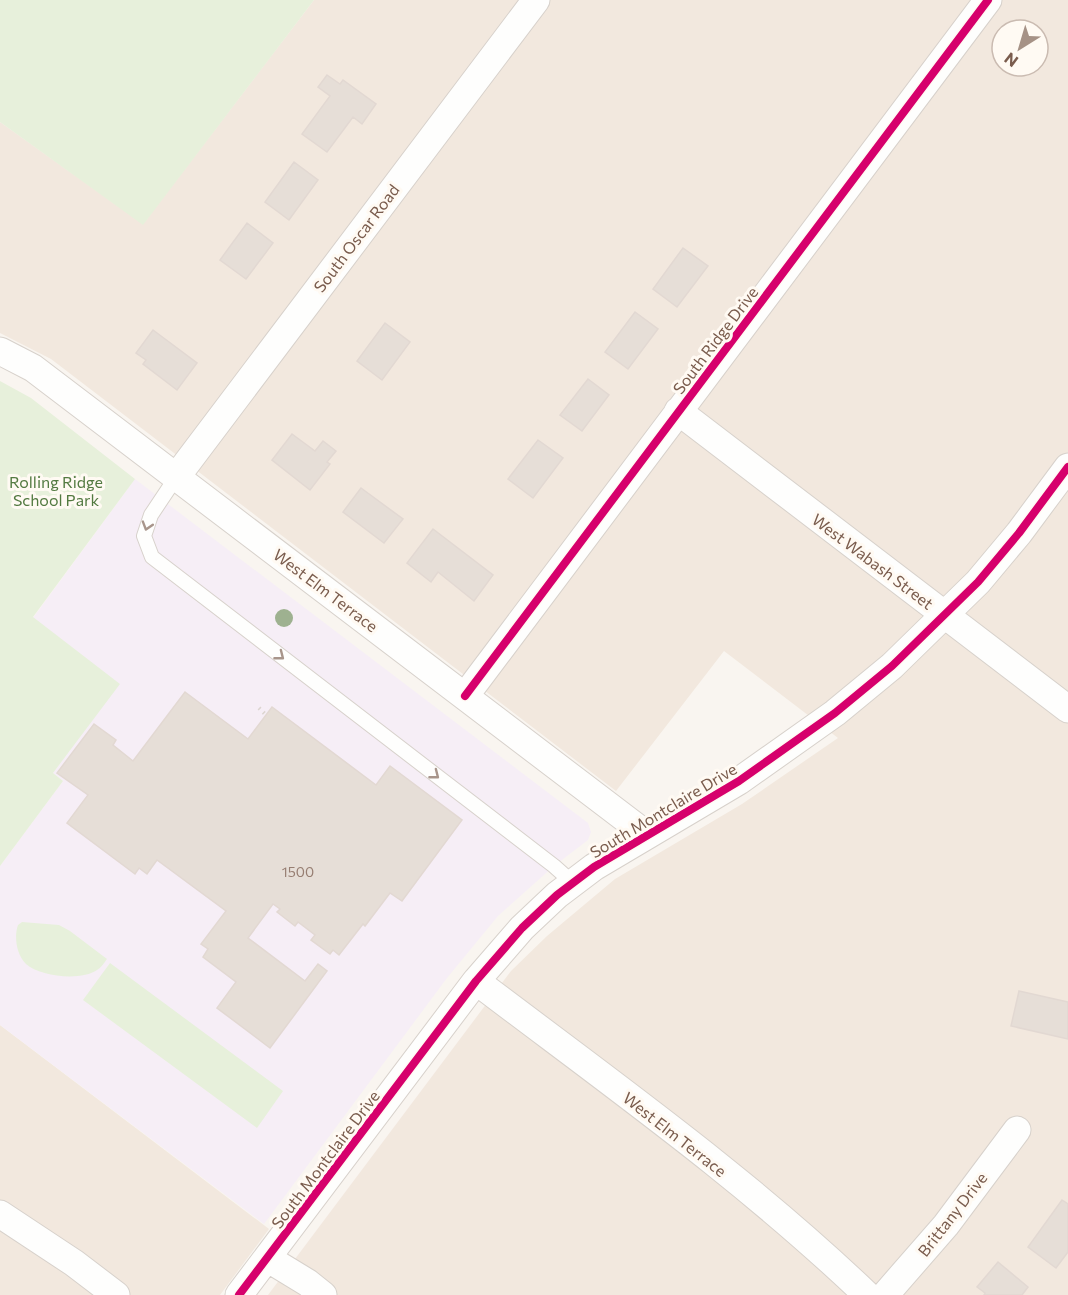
<svg xmlns="http://www.w3.org/2000/svg" width="1068" height="1295" font-family="Commissioner,sans-serif">
<style>
.residential{fill:#f2e8de;fill-rule:evenodd}
.education{fill:#f6eef6}
.green{fill:#e7f0db}
.building{fill:#e6ded7;stroke:#e2d8d2;stroke-width:1.5}
.lines{fill:none;stroke-linecap:round;stroke-linejoin:round}
.lane-casing{stroke:#d7d1cb;stroke-width:16}
.street-casing{stroke:#d7d1cb;stroke-width:29}
.path{stroke:#dcd5d0;stroke-width:4;stroke-dasharray:1.5 4.5;stroke-linecap:butt}
.lane{stroke:#fefefd;stroke-width:14}
.street{stroke:#fefefd;stroke-width:27}
.cycleway-casing{stroke:#fffaf3;stroke-width:11}
.cycleway{stroke:#d6006c;stroke-width:8}
.tree{fill:#9eb190}
.oneway{stroke:#a8958b}
.labels{text-anchor:middle;dominant-baseline:central;stroke-width:6;stroke-linejoin:round;paint-order:stroke}
.number-label{font-size:14px;fill:#977e72}
.street-label{font-size:16px;fill:#7a5c4d;stroke:#fffaf3}
.park-label{font-size:16px;fill:#537a41;stroke:#fffaf3}
</style>
<rect width="100%" height="100%" fill="#f9f5f0"/>
<path class="residential" d="M314 0H1068V1295H268L511 971 547 936 615 879 742 804 838 738 724 651 616 791 51 359 0 333V122L143 224ZM1002 30H1038V66H1002Z
M0 1025 269 1229 220 1295H0Z"/>
<path class="education" d="M135 479 588 823 591 832 588 840 554 866 498 916 447 978 264 1224 0 1025V866L63 781 53 773 119 684 33 618Z"/>
<path class="green" d="M0 0H314L143 225 0 122Z
M0 381 31 398 135 479 33 617 120 684 53 773 63 781 0 866Z
M22 922 59 925 70 931 107 959C104 963 101 968 97 970 82 981 40 977 26 964 16 954 14 936 18 925Z
M110 963 283 1091 257 1128 83 1000Z"/>
<path class="building" d="M327 75 340 84 343 80 376 104 362 124 353 117 327 152 302 134 330 96 318 87Z
M294 162 318 180 289 220 265 202Z
M247 223 273 243 246 279 220 260Z
M683 248 708 266 677 307 653 289Z
M635 312 658 329 628 369 605 352Z
M385 323 410 342 382 380 357 361Z
M153 330 197 363 177 390 143 364 146 360 136 353Z
M588 379 609 395 582 431 560 415Z
M292 434 315 451 323 441 336 451 327 462 330 464 310 490 272 460Z
M538 440 563 458 533 498 508 479Z
M361 488 403 519 384 543 343 512Z
M433 529 493 575 474 601 438 572 431 582 407 563Z
M185 692 248 739 272 707 376 785 390 766 462 820 402 901 390 893 365 926 363 924 339 955 333 950 330 954 311 940 315 935 298 922 295 926 277 912 280 909 273 904 248 938 305 981 318 964 327 971 270 1048 217 1008 236 982 203 957 208 949 201 944 226 911 157 860 147 874 139 868 135 874 67 823 88 795 57 773 94 724 116 740 113 745 133 761Z
M1019 991 1068 1002V1039L1011 1026Z
M1062 1200 1068 1204V1252L1056 1268 1028 1247Z
M998 1262 1028 1287 1022 1295H984L985 1293 977 1287Z"/>
<g class="lines">
<defs>
<path id="lane" d="M177 476 151 515 144 536 152 557 554 866 573 883"/>
<path id="street" d="M0 351 33 368 647 835
M678 411 1068 709
M177 476 536 0
M465 696 988 0
M476 981C609 1082 746 1179 867 1295
M0 1214 74 1263 116 1295
M267 1258 308 1283 323 1295
M239 1295 476 981 522 928 557 895 594 867 739 781 835 713 892 666 978 582 1019 533 1068 467
M885 1295 946 1225 1017 1130"/>
</defs>
<use href="#lane" class="lane-casing"/>
<use href="#street" class="street-casing"/>
<path class="path" d="M259 708 266 715"/>
<use href="#lane" class="lane"/>
<use href="#street" class="street"/>
<defs>
<path id="cycleway" d="M465 696 988 0
M239 1295 476 981 522 928 557 895 594 867 739 781 835 713 892 666 978 582 1019 533 1068 467"/>
</defs>
<use href="#cycleway" class="cycleway-casing"/>
<use href="#cycleway" class="cycleway"/>
</g>
<circle class="tree" cx="284" cy="618" r="9"/>
<defs><path id="oneway-chevron" d="M-2-3.5L2.5 0L-2 3.5" fill="none" stroke-width="1.6" stroke-linecap="round" stroke-linejoin="round" transform="scale(1.5)"/></defs>
<g class="oneway">
<use href="#oneway-chevron" transform="translate(147 526) rotate(107)"/>
<use href="#oneway-chevron" transform="translate(280 656) rotate(38)"/>
<use href="#oneway-chevron" transform="translate(435 775) rotate(38)"/>
</g>
<g class="labels">
<g class="number-label">
<text x="298" y="871">1500</text>
</g>
<g class="street-label">
<text transform="translate(356 238) rotate(-53)">South Oscar Road</text>
<text transform="translate(715 340) rotate(-53)">South Ridge Drive</text>
<text transform="translate(873 561) rotate(37)">West Wabash Street</text>
<text transform="translate(326 590) rotate(37)">West Elm Terrace</text>
<text transform="translate(663 810) rotate(-31)">South Montclaire Drive</text>
<text transform="translate(675 1134) rotate(38)">West Elm Terrace</text>
<text transform="translate(325 1159) rotate(-53)">South Montclaire Drive</text>
<text transform="translate(952 1214) rotate(-52)">Brittany Drive</text>
</g>
<g class="park-label">
<text x="56" y="481">Rolling Ridge<tspan x="56" dy="18">School Park</tspan></text>
</g>
</g>
<g transform="translate(1020 48) rotate(217)"><circle r="28" fill="#fffaf3" stroke="#cabbb1" stroke-width="1.5"/>
<path d="M0-4.5L10 22L0 15L-10 22Z" fill="#a69286"/>
<text y="-9" font-size="16" font-weight="bold" text-anchor="middle" fill="#7a5c4d">N</text>
</g>
</svg>
